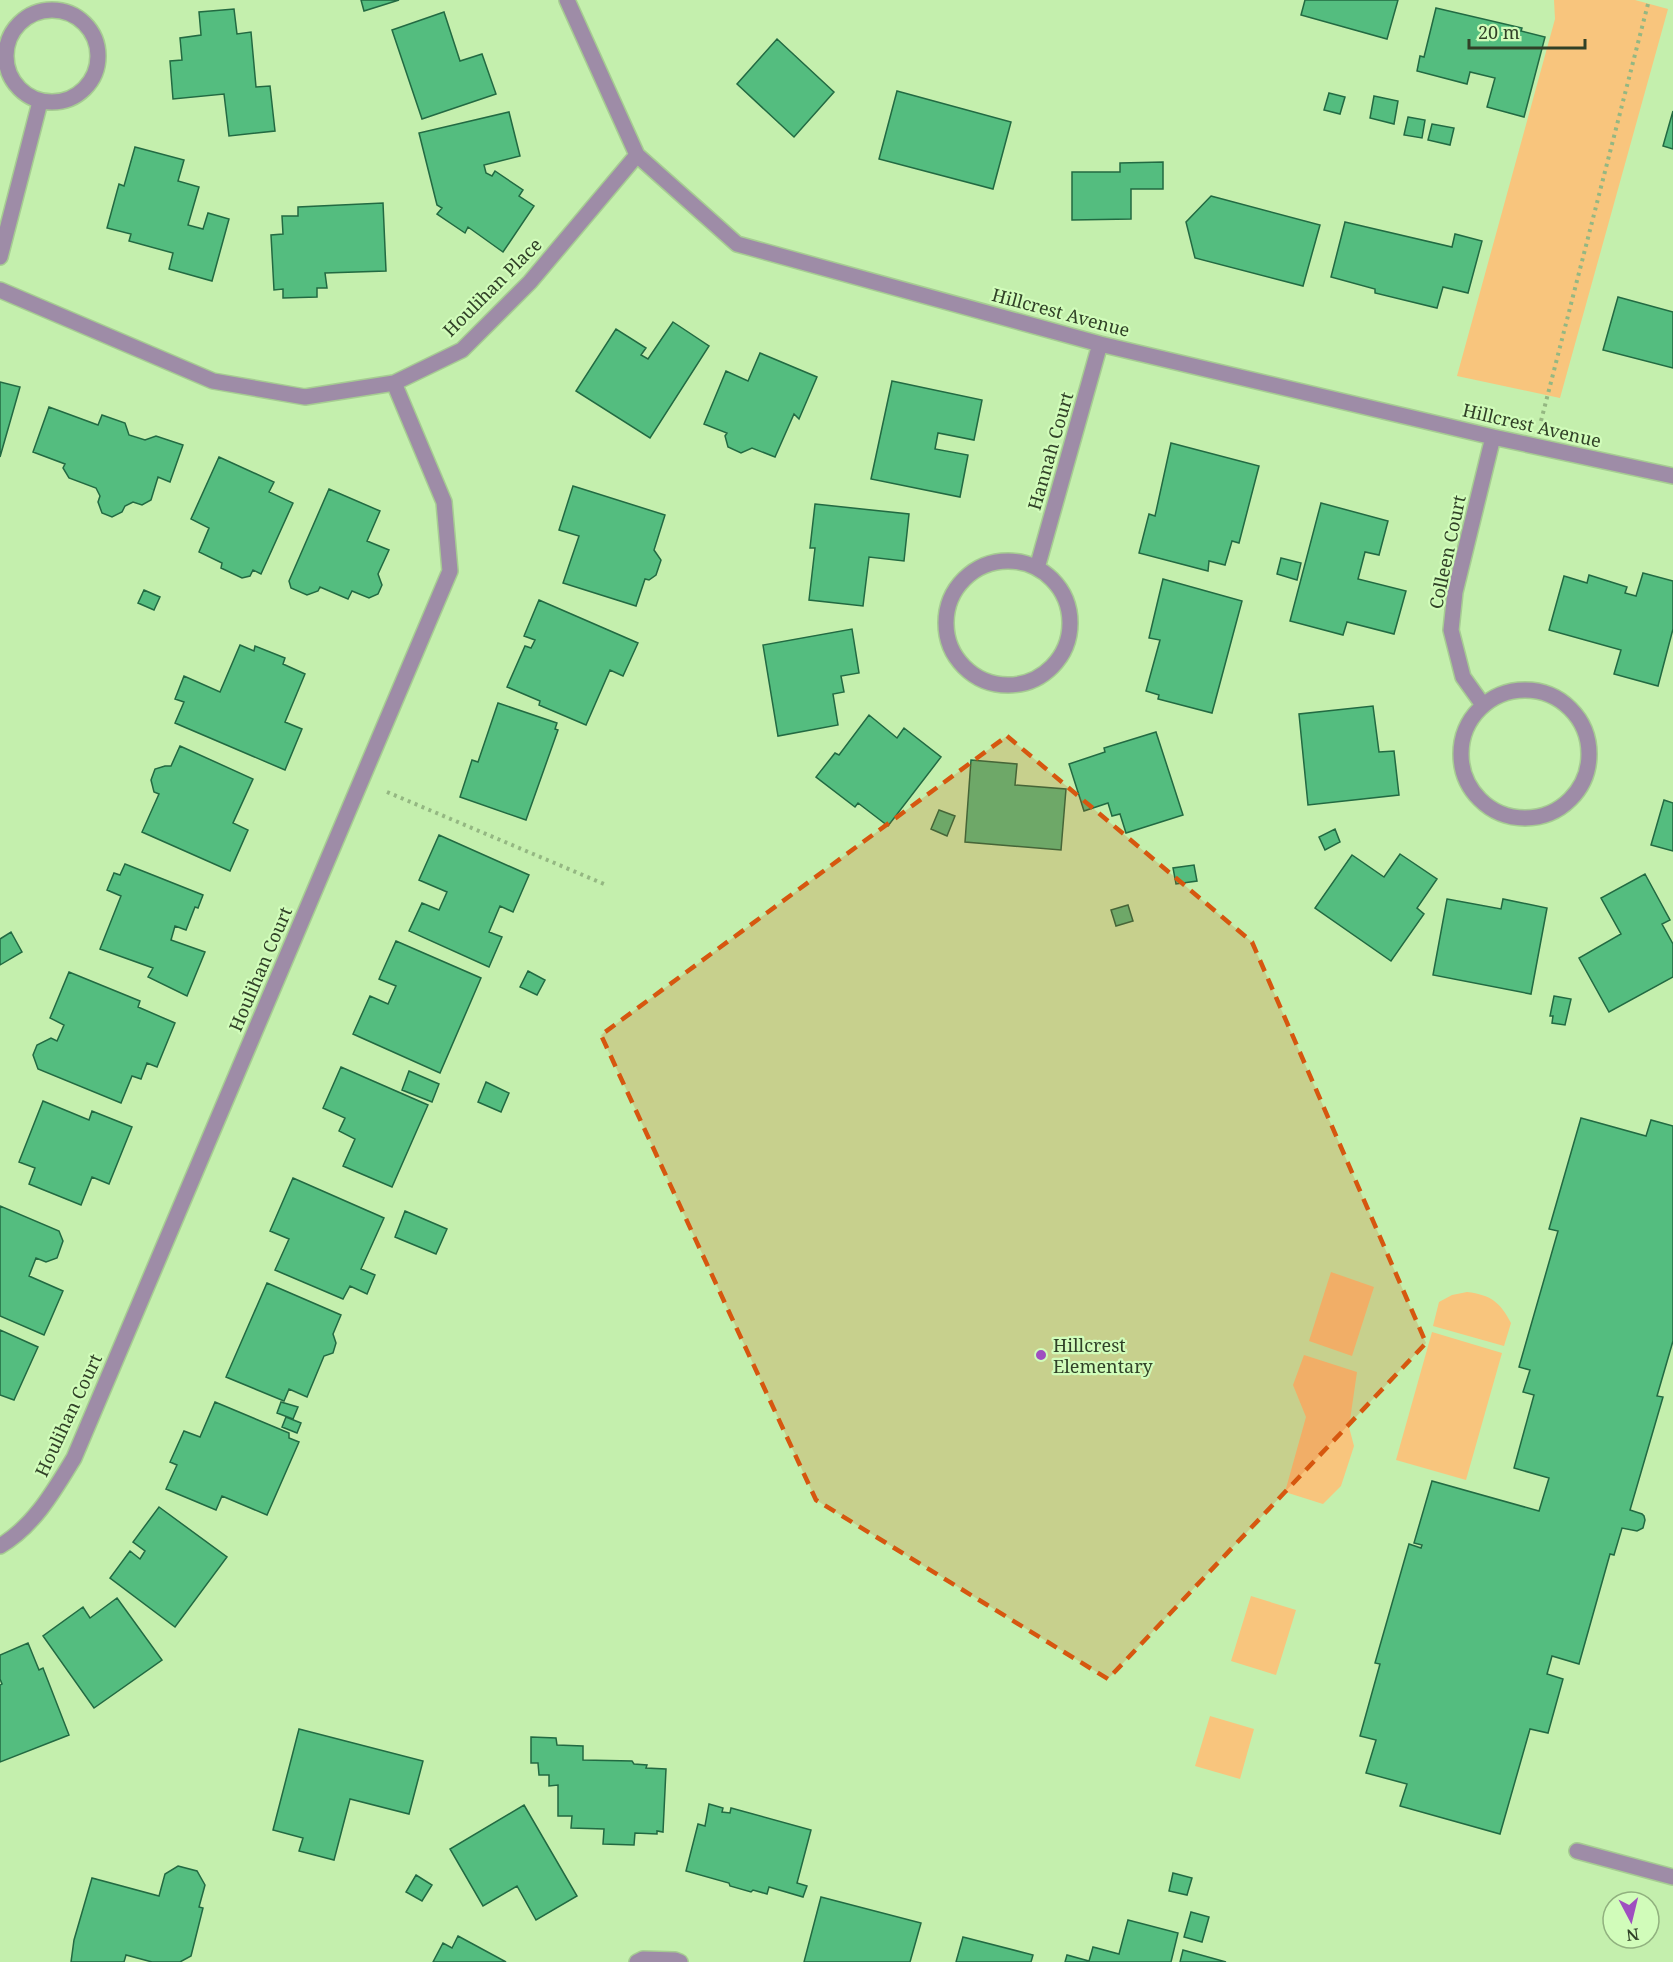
<svg xmlns="http://www.w3.org/2000/svg" width="1673" height="1962" font-family="'Noto Serif',serif">
<style>
.green{fill:#f8c57d}
.building{fill:#54bd7f;stroke:#226a42;stroke-width:1.5}
.lines{fill:none;stroke-linecap:round;stroke-linejoin:round}
.minor-casing{stroke:#a6cc92;stroke-width:18}
.path{stroke:#94b782;stroke-width:4;stroke-dasharray:3 4.5;stroke-linecap:butt}
.minor{stroke:#9e8ca7;stroke-width:15}
.marked{fill:#d6570f;fill-opacity:0.2;stroke:#d6570f;stroke-width:4.5;stroke-dasharray:12 8;stroke-linejoin:round}
.poi-dot{fill:#9f4fc0;stroke:#d1fcba;stroke-width:2}
.labels{text-anchor:middle;dominant-baseline:central;stroke-width:4.5;stroke-linejoin:round;paint-order:stroke}
.street-label{font-size:18px;fill:#304127;stroke:#d1fcba}
.poi-label{font-size:18px;fill:#304127;stroke:#d1fcba;text-anchor:start}
</style>
<rect width="100%" height="100%" fill="#c4efad"/>
<path class="green" d="M1554 0H1635L1668 9 1560 398 1457 376 1555 19Z
M1331 1272 1374 1287 1352 1356 1309 1341Z
M1467 1292C1491 1295 1500 1302 1511 1323L1504 1346 1433 1326 1439 1302 1452 1295Z
M1432 1332 1502 1353 1466 1480 1396 1460Z
M1304 1355 1357 1372 1349 1427 1354 1446 1341 1486 1323 1504 1285 1492 1306 1417 1293 1385Z
M1251 1596 1296 1610 1276 1675 1231 1661Z
M1210 1716 1254 1729 1240 1779 1195 1766Z"/>
<path class="building" d="M361 0H399L364 11Z
M1305 0H1398L1387 39 1301 15Z
M1436 8 1522 28 1521 31 1545 37 1524 117 1487 107 1495 78 1470 72 1467 84 1417 71 1420 56 1424 57Z
M234 9 237 34 251 32 256 87 270 86 275 131 229 136 224 94 173 99 170 61 182 60 180 38 201 35 199 12Z
M444 12 460 61 482 54 496 94 422 119 392 30Z
M777 39 834 92 794 137 737 84Z
M897 91 1011 122 993 189 879 159Z
M1329 93 1345 97 1340 114 1324 110Z
M1374 96 1398 101 1394 124 1370 118Z
M1673 111V149L1663 146Z
M509 112 520 156 484 165 486 173 492 176 495 171 523 190 519 196 534 206 503 252 468 227 465 233 437 214 442 208 437 205 419 133Z
M1408 117 1425 120 1422 138 1404 135Z
M1432 124 1454 128 1450 145 1428 140Z
M135 147 184 160 178 181 199 187 188 225 203 229 208 213 229 219 212 281 169 269 173 253 129 241 131 234 107 228 119 184 124 186Z
M1163 162V189H1131V219L1072 220V172H1120V163Z
M1211 196 1320 225 1303 286 1195 258 1186 222Z
M383 203 386 271 325 273 327 288H317V297L283 298V289L274 290 271 235 283 234 282 216H298V207Z
M1345 222 1452 247 1455 234 1482 241 1468 293 1443 287 1437 308 1375 293V289L1331 277Z
M1618 297 1673 312V368L1603 350Z
M673 322 709 346 650 438 576 391 616 329 646 348 641 355 648 359Z
M760 353 817 377 799 419 794 414 775 457 752 448 741 453 728 447 725 436 727 433 704 424 726 371 748 381Z
M892 381 982 400 974 440 938 433 935 449 968 455 960 497 871 479Z
M0 382 20 387 0 457Z
M49 407 98 425 102 415 125 423 129 435 145 440 156 436 183 445 170 482 158 477 151 500 142 505 133 502 125 506 122 512 112 517 102 513 98 502 100 496 96 488 69 478 63 468 65 464 33 452Z
M1171 443 1259 466 1239 543 1232 541 1225 565 1209 561 1208 571 1139 553 1149 514 1155 516Z
M219 457 274 482 269 492 293 503 261 574 253 570 250 576 242 578 221 568 222 563 199 552 209 528 191 519Z
M573 486 665 515 654 550 661 560 656 575 649 580 645 579 636 606 563 583 579 536 559 530Z
M329 489 380 511 367 541 389 550 378 574 382 585 378 594 369 598 352 591 348 599 320 587 318 591 307 595 291 588 289 581Z
M1321 503 1388 521 1379 555 1365 552 1358 579 1406 591 1394 634 1347 622 1343 635 1290 621Z
M815 504 909 514 904 561 869 557 863 606 809 600 815 548H810Z
M1281 558 1301 563 1297 580 1277 574Z
M1643 573 1673 581V629L1658 686 1614 674 1621 650 1549 630 1564 576 1587 583 1589 575 1627 587 1625 593 1636 596Z
M1163 579 1242 601 1212 713 1158 699 1159 695 1146 691 1160 640 1149 638Z
M144 590 160 597 154 610 138 603Z
M539 600 638 643 623 676 610 670 586 725 539 705 540 701 507 687 525 646 531 648 535 640 524 636Z
M852 629 859 673 841 676 844 692 833 694 838 725 778 736 763 645Z
M240 645 254 651 255 646 285 658 283 664 305 674 285 722 302 729 285 770 175 723 184 702 175 699 184 676 220 692Z
M498 703 557 723 555 729 558 730 526 820 460 797 472 760 478 762Z
M1373 706 1379 752 1394 751 1399 795 1308 805 1299 714Z
M869 715 897 738 904 728 941 757 888 826 858 803 855 807 816 777 835 753 839 755Z
M1156 732 1183 815 1126 833 1120 814 1112 816 1108 803 1084 811 1069 764 1105 752 1104 748Z
M180 746 253 779 233 823 248 830 230 871 142 832 159 794 154 792 151 780 155 769 165 766H171Z
M971 760 1017 764 1015 785 1066 789 1061 850 965 842Z
M1664 800 1673 803V851L1651 845Z
M939 810 955 816 947 836 931 829Z
M1335 829 1340 842 1325 850 1319 837Z
M439 835 529 875 513 912 500 906 489 932 502 937 489 967 409 931 422 903 439 910 447 892 419 880Z
M1400 854 1437 879 1417 908 1424 914 1391 961 1315 908 1352 855 1384 877Z
M125 864 203 895 198 908 195 907 186 930 175 926 171 940 205 952 187 996 148 977 153 968 100 949 121 896 107 890 114 873 120 875Z
M1194 865 1197 881 1176 884 1173 868Z
M1645 874 1670 920 1662 924 1673 944V977L1609 1012 1579 958 1621 934 1601 898Z
M1447 899 1501 909 1503 899 1547 908 1531 994 1433 975Z
M1128 905 1133 921 1116 926 1111 910Z
M11 932 22 952 0 965V939Z
M396 941 481 978 440 1073 353 1034 370 996 388 1004 396 986 379 979Z
M528 971 545 980 537 995 520 987Z
M69 972 140 1001 138 1007 175 1023 157 1067 147 1063 141 1079 132 1076 121 1103 38 1069 33 1055 37 1045 51 1038 57 1041 64 1025 50 1018Z
M1554 996 1571 999 1565 1025 1552 1023 1553 1016H1550Z
M341 1067 428 1105 392 1187 343 1166 355 1139 339 1131 345 1118 323 1108Z
M409 1071 439 1084 432 1102 402 1090Z
M486 1082 509 1093 501 1112 478 1102Z
M43 1101 89 1120 92 1111 132 1127 109 1184 92 1177 81 1205 29 1184 35 1168 19 1162Z
M1581 1118 1646 1136 1651 1120 1673 1126V1341L1657 1396 1663 1397 1630 1510 1642 1514 1644 1516 1645 1520 1643 1528 1637 1531 1622 1528 1614 1555 1610 1554 1579 1664 1552 1656 1547 1674 1563 1679 1548 1733 1530 1729 1500 1834 1400 1806 1407 1784 1366 1773 1376 1740 1360 1736 1380 1664 1375 1663 1409 1544 1421 1548 1422 1545 1414 1543 1432 1481 1539 1511 1549 1478 1514 1468 1534 1395 1523 1392 1530 1370 1519 1367 1558 1231 1549 1229Z
M293 1178 384 1218 361 1269 375 1275 367 1294 350 1286 343 1299 275 1270 289 1239 270 1231Z
M0 1206 59 1231 63 1241 57 1258 46 1262 36 1258 29 1276 63 1291 44 1335 0 1316Z
M405 1211 447 1229 436 1254 395 1237Z
M267 1283 341 1315 333 1334 336 1343 333 1353 324 1356 307 1397 289 1389 284 1401 226 1377Z
M0 1330 38 1347 14 1400 0 1395Z
M215 1402 289 1433V1438L299 1442 267 1515 222 1496 216 1510 166 1489 177 1465 170 1462 184 1431 200 1437Z
M281 1402 298 1407 293 1419 277 1413Z
M286 1417 301 1423 297 1433 282 1427Z
M159 1507 227 1557 175 1627 110 1578 130 1551 140 1559 145 1551 133 1542Z
M117 1598 162 1660 94 1708 43 1636 83 1607 90 1618Z
M28 1643 39 1670 43 1668 69 1735 0 1762V1685L2 1684 0 1679V1655Z
M299 1729 423 1761 409 1814 350 1799 334 1860 299 1851 303 1838 273 1830Z
M531 1737 556 1738 557 1745 583 1746V1760L632 1761 634 1764 647 1765 646 1768 666 1769 663 1832 657 1831V1834L635 1833 634 1845 603 1844 604 1829 571 1828 572 1816H558V1785L549 1786V1775H539L538 1763H531Z
M709 1804 723 1808 722 1812 730 1813 731 1808 811 1830 797 1883 807 1886 803 1897 769 1887 767 1894 753 1890 751 1892 730 1886 729 1883 686 1871 698 1824 705 1826Z
M524 1805 577 1896 536 1920 517 1886 483 1906 450 1849Z
M178 1866 197 1871 205 1885 199 1907 203 1908 191 1956 180 1962H152L126 1955 124 1962H71L74 1940 92 1878 159 1896 165 1874Z
M1173 1873 1192 1878 1187 1895 1169 1891Z
M416 1875 432 1885 422 1901 406 1892Z
M821 1897 921 1923 910 1962H804Z
M1191 1912 1209 1917 1202 1942 1184 1937Z
M1128 1920 1178 1933 1171 1962H1065L1067 1955 1089 1961 1093 1947 1119 1954Z
M458 1936 506 1962H433L443 1943 452 1948Z
M963 1937 1033 1955 1031 1962H956Z
M1183 1950 1226 1962H1180Z"/>
<g class="lines">
<defs>
<path id="minor" d="M567 0 637 155 737 244 1100 344 1493 437 1673 476
M6 56a46 46 0 1 1 92 0a46 46 0 1 1-92 0Z
M0 257 40 102
M0 290 213 381 305 397 394 383 462 350 530 282 637 155
M946 623a62 62 0 1 1 124 0a62 62 0 1 1-124 0Z
M1037 568 1100 344
M1461 754a64 64 0 1 1 128 0a64 64 0 1 1-128 0Z
M1483 705 1463 677 1451 630 1455 592 1493 437
M0 1546C34 1526 54 1491 74 1458L450 571 444 502 394 383
M1577 1851 1673 1877
M637 1962 643 1959 675 1960 680 1962"/>
</defs>
<use href="#minor" class="minor-casing"/>
<path class="path" d="M1541 421 1649 0
M387 792 604 884"/>
<use href="#minor" class="minor"/>
</g>
<path class="marked" d="M1007 736 1252 942 1426 1343 1108 1679 816 1500 601 1035Z"/>
<circle class="poi-dot" cx="1041" cy="1355" r="6"/>
<g class="labels">
<g class="street-label">
<text transform="translate(492 287) rotate(-45)">Houlihan Place</text>
<text transform="translate(1061 312) rotate(15)">Hillcrest Avenue</text>
<text transform="translate(1532 425) rotate(13)">Hillcrest Avenue</text>
<text transform="translate(1050 451) rotate(-74)">Hannah Court</text>
<text transform="translate(1447 552) rotate(-78)">Colleen Court</text>
<text transform="translate(260 969) rotate(-67)">Houlihan Court</text>
<text transform="translate(68 1415) rotate(-65)">Houlihan Court</text>
</g>
<g class="poi-label">
<text x="1053" y="1345">Hillcrest<tspan x="1053" dy="21">Elementary</tspan></text>
</g>
</g>
<g transform="translate(1631 1920) rotate(173)"><circle r="28" fill="#d1fcba" stroke="#91b17f" stroke-width="1.5"/>
<path d="M0-4.5L10 22L0 15L-10 22Z" fill="#9f4fc0"/>
<text y="-9" font-size="16" font-weight="bold" text-anchor="middle" fill="#304127">N</text>
</g>
<path d="M1469 39v9h116v-9" fill="none" stroke="#304127" stroke-width="3"/>
<text x="1478" y="39" font-size="18" fill="#304127" stroke="#d1fcba" stroke-width="4.5" paint-order="stroke">20 m</text>
</svg>
